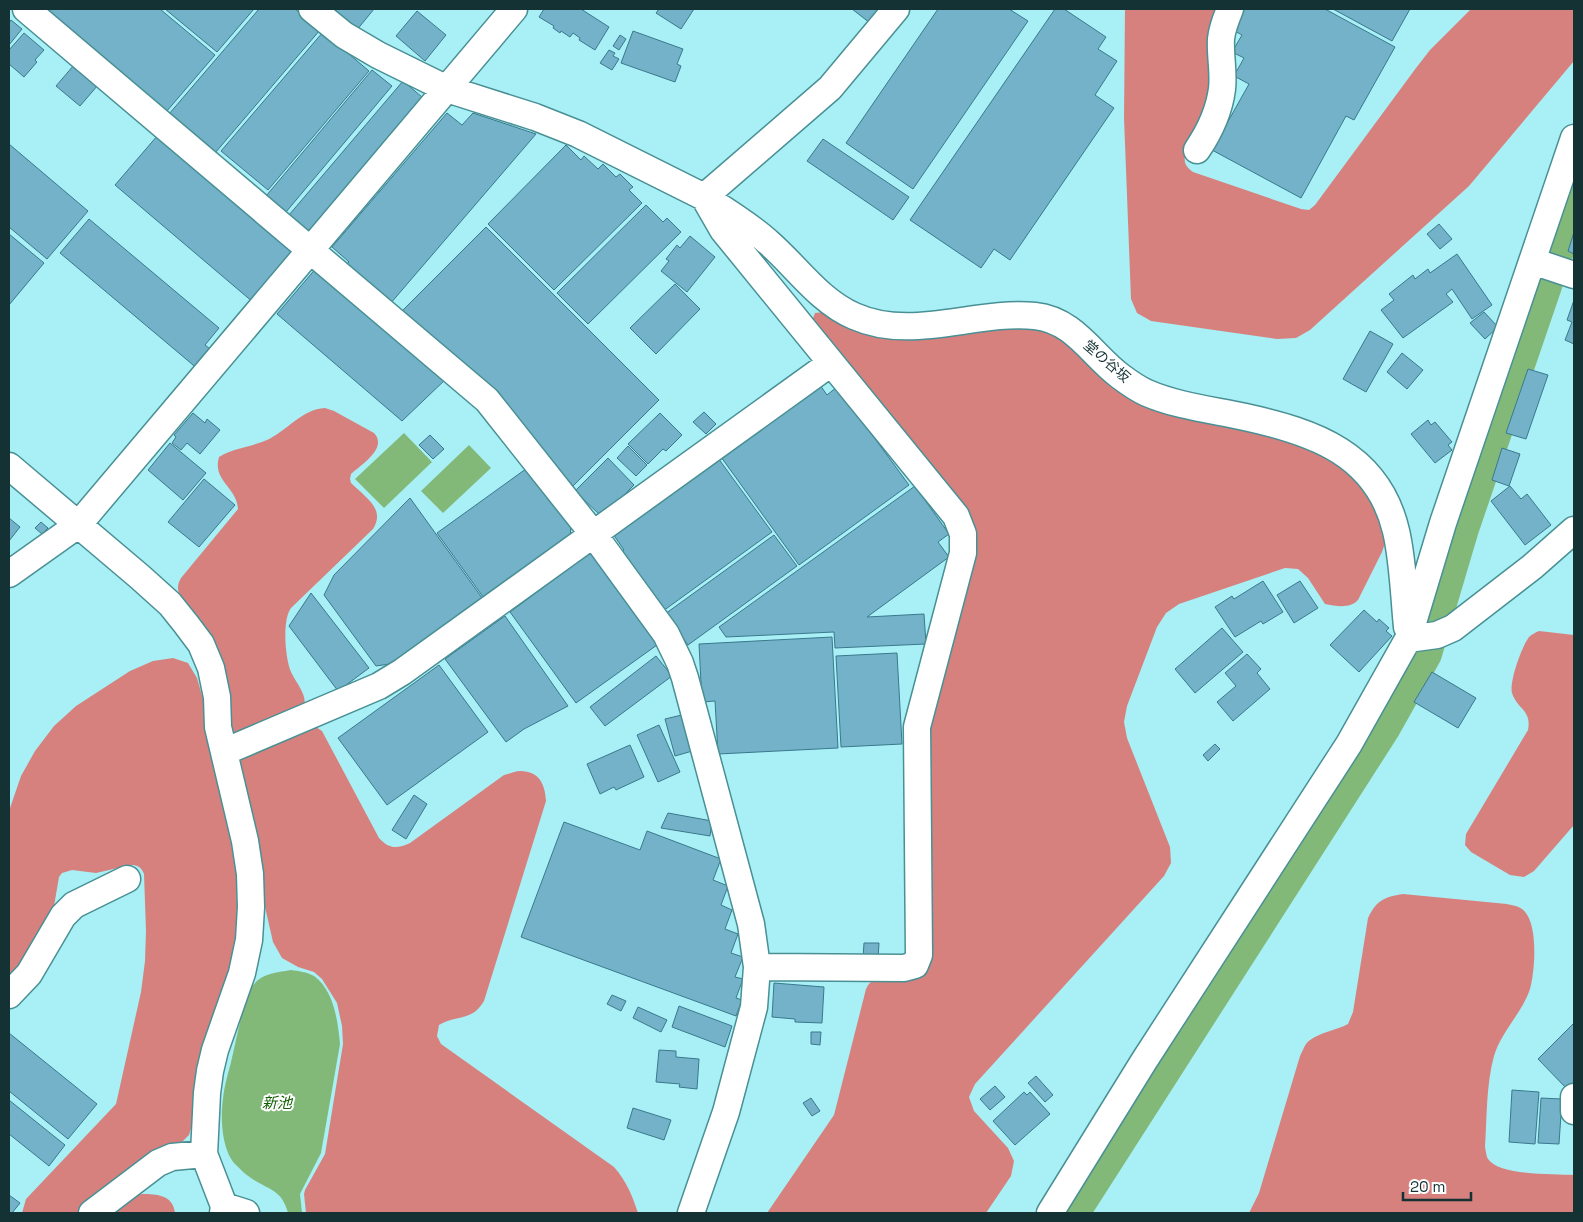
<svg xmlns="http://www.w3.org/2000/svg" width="1583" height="1222" font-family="'Space Grotesk','Noto Sans JP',sans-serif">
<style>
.forest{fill:#d7817f}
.water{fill:#82b979}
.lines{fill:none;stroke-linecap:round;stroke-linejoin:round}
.river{stroke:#82b979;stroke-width:40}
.building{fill:#73b2c8;stroke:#3a798d}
.minor-casing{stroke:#499095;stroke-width:29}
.minor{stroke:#fff;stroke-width:26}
.labels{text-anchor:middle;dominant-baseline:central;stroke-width:4;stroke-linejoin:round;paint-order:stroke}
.street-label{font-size:14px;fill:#143234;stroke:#fff}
.water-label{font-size:15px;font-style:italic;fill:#146004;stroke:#fff}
</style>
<rect width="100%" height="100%" fill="#a8f0f5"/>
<path class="forest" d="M1125 9H1221L1214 87 1186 152C1183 162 1185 166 1193 172L1301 209 1309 210 1315 205 1416 68 1430 50 1471 9H1574V61L1469 186 1310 330 1296 338 1277 339 1151 321 1137 313 1131 299 1124 118Z
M823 312 1015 324 1056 331 1090 359 1325 451 1372 494 1386 540 1382 552 1358 600C1350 609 1336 606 1325 604L1308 578 1298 569 1285 568 1179 604 1166 613 1157 627 1127 706 1124 722 1127 738 1170 847 1171 863 1164 876 975 1084 969 1097 974 1111 1008 1148 1014 1161 1011 1176 986 1213H767L834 1115 866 989C873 973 891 977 906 977L924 746 971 554 812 321 815 313Z
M325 408 334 411 374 433C388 448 362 464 351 474L350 479 351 483C365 497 386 509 373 529L291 608C282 620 285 658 291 672 296 683 308 695 304 708L237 735 233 733 232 730C230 698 229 665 212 637 207 629 202 621 196 614 191 608 182 601 179 593 177 588 178 583 181 578L238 509C237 487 212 481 219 457 234 448 251 447 267 440 287 431 302 409 325 408Z
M1539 631 1574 635V825L1534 871 1524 877 1510 875 1471 852 1465 845 1466 834 1528 730C1532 710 1517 709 1512 693 1509 682 1522 646 1529 637 1532 634 1535 633 1539 631Z
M173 658 188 663 197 678 203 699 205 729 231 843 236 875 237 907 235 938 229 970 202 1045 196 1069 193 1092 192 1125 189 1135 181 1143 154 1155 77 1213H22L26 1199 116 1104 141 992 145 961 146 931 144 874C141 867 138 865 131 865L96 873 72 870 62 873 59 877 53 912 9 986V811L21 776 35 751 54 726 76 706 130 671 153 661Z
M313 725 322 731 379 838C389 849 397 849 410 843L504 775C509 774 515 771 520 771 540 771 545 785 546 801L484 1001C472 1022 457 1014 439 1025L437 1036 441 1044 614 1167C627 1182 632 1195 638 1213H306L304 1194 305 1190 325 1154 343 1044 342 1026 337 1003 322 979 314 972 298 967 282 958 273 942 265 907 263 872 258 838 240 759Z
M1403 894 1507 904C1511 905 1518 906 1522 909 1539 921 1535 971 1530 989 1522 1013 1501 1032 1494 1056 1486 1085 1487 1118 1485 1147 1486 1151 1486 1156 1488 1159 1499 1176 1555 1174 1574 1175V1213H1249L1259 1193 1300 1056C1302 1052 1304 1047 1306 1044 1315 1033 1335 1031 1348 1024L1353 1012 1368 918C1377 900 1384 897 1403 894Z
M142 1194C157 1194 173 1195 175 1213H105L131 1196Z"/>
<path class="water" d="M404 433 432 462 384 508 355 479Z
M469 445 491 468 443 513 421 491Z
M291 970C298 971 307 972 314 976 334 990 338 1022 340 1044L321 1153 300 1194 302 1213H288C282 1189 268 1190 251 1178 245 1174 241 1170 236 1165 222 1152 220 1118 223 1099 224 1087 228 1074 231 1062 237 1037 241 1011 251 988 261 973 274 973 291 970Z"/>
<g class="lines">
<path class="river" d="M1554 251 1574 191
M1069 1213 1381 726 1422 653 1459 528 1543 282"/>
</g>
<path class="building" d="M43 9H160L215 55 166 112Z
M165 9H254L217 52Z
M259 9H295L320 30 215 153 169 114Z
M330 9H374L356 31Z
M544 9H581L609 27 595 50 579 40 580 38 573 33 570 37 561 31 560 33 553 28 554 26 539 17Z
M659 9H694L681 29 656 13Z
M852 9H882L870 23Z
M938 9H1009L1028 21 913 189 846 143Z
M1055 9H1064L1106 37 1098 49 1117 61 1095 95 1114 108 1010 260 994 249 981 268 910 220Z
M1244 9H1325L1395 47 1354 120 1346 116 1301 198 1212 150 1249 84 1234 76 1244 58 1232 52 1242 35 1233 30Z
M1333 9H1410L1392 41Z
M417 11 446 35 425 61 396 36Z
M11 20 22 29 9 45V23Z
M633 31 683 49 677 64 681 66 675 82 621 63Z
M323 32 369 71 268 190 221 151Z
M24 33 44 50 35 60 37 62 24 77 9 64V50Z
M620 35 626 39 619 50 613 46Z
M609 50 615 53 613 56 619 59 612 70 600 63Z
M74 65 98 85 80 106 56 86Z
M372 70 392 86 286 212 266 196Z
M403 81 422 97 309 232 289 215Z
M447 113 462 125 473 113 536 134 390 304 345 265 349 262 332 247Z
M158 135 293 250 279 266 283 269 254 303 115 185Z
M823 139 909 197 893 220 807 161Z
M9 144 88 211 47 259 9 227Z
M566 145 581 160 584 156 598 169 603 164 616 177 620 174 633 187 629 190 642 203 554 290 488 224Z
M646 205 663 222 667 218 681 232 588 324 557 293Z
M89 219 219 328 205 345 214 352 199 370 60 253Z
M1439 224 1452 239 1440 249 1427 234Z
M486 227 659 400 572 487 399 314Z
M1574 232V254L1568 251Z
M9 234 44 263 9 305Z
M690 236 715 257 687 292 661 271 669 261 666 259 677 245 680 248Z
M1457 254 1492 305 1472 319 1452 289 1446 294 1453 302 1403 338 1381 310 1394 300 1389 294 1413 275 1415 279 1428 269 1430 273Z
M317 267 447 378 402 421 277 314Z
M675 284 700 309 656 354 630 328Z
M1574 300V344L1565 340 1572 322 1567 320Z
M1484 312 1498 327 1485 339 1470 323Z
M1370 331 1393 344 1366 392 1343 379Z
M1402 353 1423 370 1407 389 1387 372Z
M1528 369 1548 375 1526 439 1506 433Z
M820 385 827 395 837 387 909 485 799 565 721 457Z
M704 412 716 424 706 434 693 422Z
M193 413 205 423 207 419 220 430 200 454 187 443 181 450 172 443 176 437 174 435Z
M660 413 682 435 666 451 663 449 648 464 628 444Z
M1428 420 1431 425 1435 422 1452 442 1448 445 1452 450 1435 463 1411 434Z
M430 435 444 449 433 459 419 445Z
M170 443 206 473 183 500 148 470Z
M628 446 647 465 636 476 617 458Z
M1502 448 1520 454 1509 486 1492 480Z
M608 458 634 485 602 517 575 491Z
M718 458 772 532 663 611 620 552 624 550 613 534Z
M530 466 571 522 570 541 486 601 437 533Z
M204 479 235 505 199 547 168 522Z
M915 486 949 534 938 542 949 557 867 617 924 614 926 644 835 648 834 632 726 637 719 627Z
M1510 486 1521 499 1527 494 1551 525 1525 545 1491 501Z
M410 498 485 602 397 663 376 666 324 595 334 575Z
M9 518 20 527 9 541Z
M41 522 48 528 42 534 35 528Z
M774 535 797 566 688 645 665 614Z
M590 553 657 645 576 703 510 612Z
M1263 581 1283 612 1263 624 1261 621 1235 637 1215 607 1232 596 1234 599Z
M1300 581 1318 608 1294 623 1277 595Z
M311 593 369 668 338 691 289 626Z
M1364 610 1377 622 1379 619 1389 628 1386 631 1392 636 1359 672 1330 645Z
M505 616 568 706 524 729 506 742 445 659Z
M1222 628 1243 652 1195 693 1175 669Z
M832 637 838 748 718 754 715 701 702 702 699 644Z
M897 653 902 744 841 747 836 656Z
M1247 654 1261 669 1257 673 1270 689 1233 721 1217 702 1236 686 1225 673Z
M656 656 672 676 605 726 590 707Z
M439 665 488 732 387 805 338 738Z
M1432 672 1476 698 1458 728 1414 702Z
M686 714 696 750 675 756 665 719Z
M659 725 680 772 658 782 637 735Z
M1215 744 1220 749 1208 761 1203 755Z
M630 745 644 777 616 790 614 787 600 794 587 764Z
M414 795 427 804 406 839 392 830Z
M668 813 712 821 710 836 661 828Z
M564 822 640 850 647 831 721 859 713 880 728 886 721 905 732 910 725 929 738 934 731 953 743 957 735 977 743 979 736 998 742 1000 736 1016 521 937Z
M864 943H879L878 959 863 958Z
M774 983 824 987 822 1023 795 1022V1019L772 1017Z
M612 995 626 1001 621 1011 607 1004Z
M679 1006 732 1026 725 1047 672 1027Z
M638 1007 667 1020 661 1032 633 1018Z
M1574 1023V1085L1568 1090 1538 1059Z
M811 1032H821L820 1045 811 1044Z
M9 1033 97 1104 68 1139 9 1091Z
M659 1050 676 1051V1057L699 1059 697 1089 679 1087 680 1084 656 1082Z
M1036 1076 1053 1095 1045 1102 1028 1083Z
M995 1086 1005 1097 990 1110 980 1099Z
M1512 1090 1539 1092 1535 1144 1509 1142Z
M1024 1092 1027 1095 1030 1092 1050 1114 1015 1145 993 1121Z
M811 1098 820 1111 812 1116 803 1103Z
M1541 1098 1562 1099 1559 1144 1538 1143Z
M9 1100 65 1145 49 1166 9 1134Z
M633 1108 671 1120 664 1140 627 1128Z
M9 1195 20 1203 12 1213H9Z"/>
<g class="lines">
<defs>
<path id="minor" d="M26 9 487 400 594 535 666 634 680 663 685 678 751 924 757 967 754 1007 726 1112 691 1213
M312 9 344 35 378 55 447 89 535 117 578 134 704 197 723 230 956 516 963 534V553L917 727 919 955 915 965 904 968 757 967
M896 9 830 88 704 197C726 211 748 224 768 242 796 266 819 301 854 316 912 342 975 310 1035 316 1074 320 1092 355 1120 376 1128 382 1138 389 1147 393 1177 406 1213 410 1245 417 1314 432 1378 454 1396 531 1403 560 1404 597 1407 627
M1197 150C1210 131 1219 112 1222 89 1224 73 1220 55 1221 39 1222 28 1226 19 1230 9
M1532 261 1574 275
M9 466 140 577 170 604 186 624 201 644 211 668 217 697 218 727 245 841 250 874 251 907 249 940 242 973 215 1050 210 1071 207 1093 204 1154 224 1206 223 1213
M9 574 78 525 514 9
M1408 639 1437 635 1453 628 1532 567 1574 530
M224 752 379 686 402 672 831 363
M9 995 29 974 63 916 74 905 127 879
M1574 1097V1111
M224 1206 246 1213
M92 1213 158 1163 172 1157 204 1154
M1050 1213 1144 1061 1349 744 1408 639 1443 523 1574 138"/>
</defs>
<use href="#minor" class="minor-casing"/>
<use href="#minor" class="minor"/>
</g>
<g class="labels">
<g class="street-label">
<text transform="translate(1107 361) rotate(41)">堂の谷坂</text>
</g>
<g class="water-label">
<text x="277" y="1102">新池</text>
</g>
</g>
<rect width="1583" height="1222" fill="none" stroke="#143234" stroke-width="20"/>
<path d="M1403 1192v8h68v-8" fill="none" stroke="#143234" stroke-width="2.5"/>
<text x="1410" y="1192" font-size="15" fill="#143234" stroke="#ffffff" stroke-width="4" paint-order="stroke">20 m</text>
</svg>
